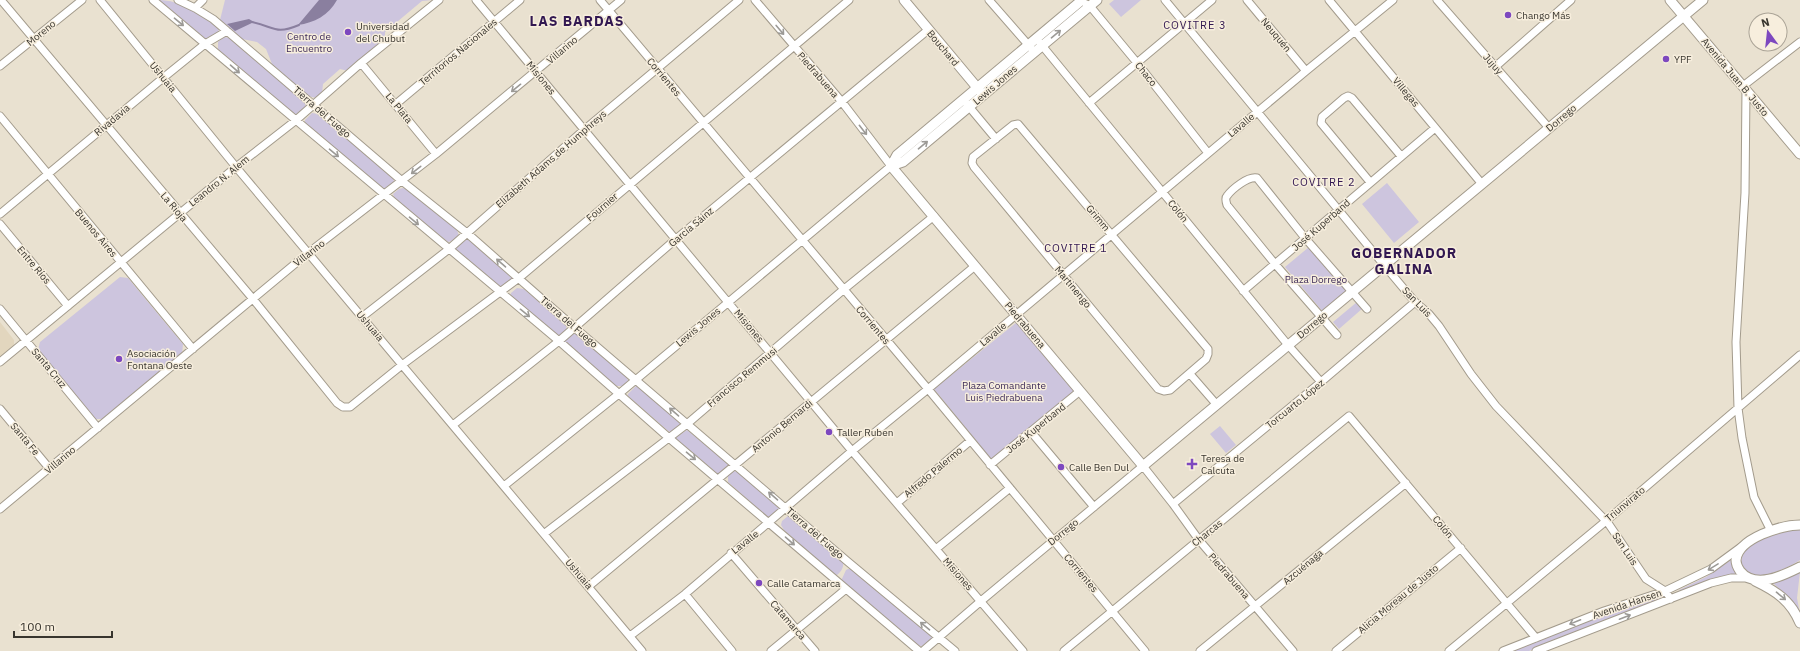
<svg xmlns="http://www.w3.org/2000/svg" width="1800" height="651" font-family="'IBM Plex Sans',sans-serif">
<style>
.built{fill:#e2d6be}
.green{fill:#cdc5de}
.water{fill:#8a7f9f}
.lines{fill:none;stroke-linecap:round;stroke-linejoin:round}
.stream{stroke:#8a7f9f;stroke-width:2}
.minor-casing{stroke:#a39b8c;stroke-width:9}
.major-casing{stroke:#a39b8c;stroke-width:11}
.minor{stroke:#fff;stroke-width:7}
.major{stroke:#fff;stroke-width:9}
.oneway{stroke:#9c9a96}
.poi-dot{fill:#7d48bf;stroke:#f7eedd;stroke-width:1.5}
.labels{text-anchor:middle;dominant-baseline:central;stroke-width:3;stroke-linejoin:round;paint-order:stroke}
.poi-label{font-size:10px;fill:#38352e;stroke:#f7eedd;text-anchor:start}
.street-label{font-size:10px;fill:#38352e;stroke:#f7eedd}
.park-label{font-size:10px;fill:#3e2b59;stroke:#f7eedd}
.neighbourhood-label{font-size:11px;letter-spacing:1px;fill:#321851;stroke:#f7eedd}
.district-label{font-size:14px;font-weight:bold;letter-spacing:1px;fill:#321851;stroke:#f7eedd}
</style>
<rect width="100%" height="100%" fill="#e9e1d0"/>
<path class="built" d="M0 322 14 340V345L0 357Z"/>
<path class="green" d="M159 0C180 0 200 14 217 26L219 30 217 33 207 40 205 39Z
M225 0H432L422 1 385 32V40L348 71 340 69 323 84 322 93 316 98 308 96 272 64 266 49 257 42 242 39 220 20Z
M1114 0H1141L1121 17 1109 4Z
M224 37 231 38 305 102 306 108 300 113 293 115 221 52 218 49V42Z
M312 113 319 114 393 177 394 182 386 191 305 123V120Z
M1387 183 1419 222 1394 243 1362 204Z
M403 188 407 189 457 230 459 236 454 240 448 242 395 200 393 194 399 189Z
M467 239H469L514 279 503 287H499L456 250 455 248Z
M1309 247 1347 291 1323 312 1285 267Z
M120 277 128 278 183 344 182 354 105 419H95L38 350 40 342Z
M517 288 524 289 566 325 567 331 561 336 558 337 510 297 511 293Z
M1357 302 1363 308 1339 329 1333 322Z
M1017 322 1074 391 991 459 934 389Z
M572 334H576L627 376 628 381 623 386H615L565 343V340Z
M636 386H638L682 424 677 431 670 432 667 430 628 396V394Z
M1220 426 1236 445 1226 453 1210 434Z
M687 430 730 465 721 475 718 474 675 438Z
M734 471 738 472 781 510 771 518 766 516 728 482V476Z
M788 516H791L843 562C844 567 841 572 837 575L833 574 784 530 781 525 782 521Z
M1795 530H1800V560C1788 568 1750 587 1742 566 1740 560 1743 553 1747 549 1759 536 1779 532 1795 530Z
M1731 560 1736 574 1711 579 1680 591 1679 590 1706 577Z
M848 569H852L931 636 933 640 930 644 921 646 916 645 841 581 846 570Z
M1800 572 1797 598 1800 614 1786 595 1773 583Z
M1664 595 1666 599 1529 651H1513L1632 604Z"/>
<path class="water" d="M319 0H337C329 15 314 23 298 25Z
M249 19 254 22 235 31 227 24Z"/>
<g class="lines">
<path class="stream" d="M252 22C275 27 275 35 299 25"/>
<defs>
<path id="minor" d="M1 0 253 299 337 403 343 407H350L402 365 519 278 849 0
M100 0 236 167 642 651
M153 0 559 341 669 438 919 651
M178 0 195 8 213 19 402 181 467 233 575 328 847 561 955 651
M476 0 852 451 1023 651
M600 0 928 389 1145 651
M989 0 1031 48
M1165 0 1384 265 1415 302 1429 314 1439 326 1471 374 1496 406 1608 523 1646 579 1665 591 1671 599
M1247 0 1306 71
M1329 0 1482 184
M1437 0 1549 128
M1086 4 1090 6 1138 64 1208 153
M195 8 203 0
M1040 43 1288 345 1321 382
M361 63 436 154
M0 66 82 0
M1495 67 1571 0
M1743 86 1800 42
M1746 89 1745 193 1736 342 1738 408 1742 438 1754 497 1771 531
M966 103 996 139
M1089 103 1212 0
M396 104 520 0
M0 116 193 349
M1018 124 1208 349V354L1206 359 1170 390 1164 391 1158 389 974 167 972 163 973 157 1013 125Z
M1370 182 1321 123 1322 117 1344 98 1348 96 1352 98 1401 156
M0 214 163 78 205 44 227 31
M0 224 68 306
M1243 291 1435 128
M0 309 98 428
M362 317 449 249 584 130 739 0
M1337 335 1275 264 1227 205C1226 202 1225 198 1227 196 1232 189 1248 176 1257 178L1305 238 1367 309
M0 362 236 167 295 121 361 63 439 0
M1190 374 1217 405
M0 409 49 468
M453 425 559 341 676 239 928 30
M1032 433 1094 507
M990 465 1080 391
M504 486 620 393 891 166 842 102 755 0
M897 503 970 441
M1173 504 1321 382 1415 302
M0 509 308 253 436 154 621 0
M545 533 687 424 843 290 934 216
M936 549 1010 488
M731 553 815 651
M589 586 975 266
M685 594 732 651
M630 636 685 594 852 451 928 389 1306 71 1393 0
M771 651 846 589
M923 651 981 601 1143 466 1173 504 1199 540 1293 651
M1064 651 1349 416 1536 638
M1200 651 1406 483
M1336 651 1461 548
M1449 651 1606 521 1800 355
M1503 651 1604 611 1665 591 1711 569 1741 547
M1536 651 1711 583 1731 578H1749"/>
<path id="major" d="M904 0 980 91
M1670 0 1800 154
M891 166 1143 466 1703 0
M891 166 903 162 1097 0
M891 166 897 155 1082 0
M1800 525C1782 525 1738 538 1736 560 1736 565 1738 568 1740 571 1755 590 1784 575 1800 567
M1755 581C1776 591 1791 601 1800 623"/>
</defs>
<use href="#minor" class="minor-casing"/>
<use href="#major" class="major-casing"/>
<use href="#minor" class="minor"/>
<use href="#major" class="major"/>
</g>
<defs><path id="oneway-shaft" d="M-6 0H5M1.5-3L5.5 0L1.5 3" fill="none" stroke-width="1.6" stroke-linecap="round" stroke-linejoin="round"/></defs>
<g class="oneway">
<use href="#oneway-shaft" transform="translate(179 22) rotate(40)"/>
<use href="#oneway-shaft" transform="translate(780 30) rotate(50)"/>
<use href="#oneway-shaft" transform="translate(1056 34) rotate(-40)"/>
<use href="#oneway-shaft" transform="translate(235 69) rotate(41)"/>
<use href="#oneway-shaft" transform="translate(516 88) rotate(141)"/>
<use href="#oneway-shaft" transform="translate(863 130) rotate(52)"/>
<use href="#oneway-shaft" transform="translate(923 145) rotate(-40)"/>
<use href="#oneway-shaft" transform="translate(334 153) rotate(40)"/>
<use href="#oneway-shaft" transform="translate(416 170) rotate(142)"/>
<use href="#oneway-shaft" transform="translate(414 221) rotate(40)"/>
<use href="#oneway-shaft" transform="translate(501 263) rotate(-139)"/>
<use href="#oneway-shaft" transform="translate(525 313) rotate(39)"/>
<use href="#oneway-shaft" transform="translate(674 412) rotate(-139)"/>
<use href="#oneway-shaft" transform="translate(691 456) rotate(40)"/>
<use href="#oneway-shaft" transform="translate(773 496) rotate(-139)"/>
<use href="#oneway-shaft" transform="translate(790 541) rotate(41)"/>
<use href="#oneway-shaft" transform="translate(1713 567) rotate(148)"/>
<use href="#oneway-shaft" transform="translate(1781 596) rotate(40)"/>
<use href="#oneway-shaft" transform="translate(1625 617) rotate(-21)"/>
<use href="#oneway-shaft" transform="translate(1575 622) rotate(158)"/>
<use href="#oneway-shaft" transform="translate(925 626) rotate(-140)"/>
</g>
<g class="poi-dot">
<circle cx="1508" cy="15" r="4"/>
<circle cx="348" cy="32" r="4"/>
<circle cx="1666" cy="59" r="4"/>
<circle cx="119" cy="359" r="4"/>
<circle cx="829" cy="432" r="4"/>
<path d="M1190 458h4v4h4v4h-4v4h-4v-4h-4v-4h4z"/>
<circle cx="1061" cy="467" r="4"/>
<circle cx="759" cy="583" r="4"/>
</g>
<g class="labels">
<g class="poi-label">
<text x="1516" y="15">Chango Más</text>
<text x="356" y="26">Universidad<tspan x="356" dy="12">del Chubut</tspan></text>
<text x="1674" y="59">YPF</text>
<text x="127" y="353">Asociación<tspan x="127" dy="12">Fontana Oeste</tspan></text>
<text x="837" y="432">Taller Ruben</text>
<text x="1201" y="458">Teresa de<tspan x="1201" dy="12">Calcuta</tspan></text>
<text x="1069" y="467">Calle Ben Dul</text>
<text x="767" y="583">Calle Catamarca</text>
</g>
<g class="street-label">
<text transform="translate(41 33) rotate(-39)">Moreno</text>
<text transform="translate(1276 35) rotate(50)">Neuquén</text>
<text transform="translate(943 48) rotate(50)">Bouchard</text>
<text transform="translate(562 50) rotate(-40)">Villarino</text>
<text transform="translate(458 52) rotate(-40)">Territorios Nacionales</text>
<text transform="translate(1493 64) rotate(49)">Jujuy</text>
<text transform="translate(1146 74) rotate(51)">Chaco</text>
<text transform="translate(818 75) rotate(49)">Piedrabuena</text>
<text transform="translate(163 77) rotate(51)">Ushuaia</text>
<text transform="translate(664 77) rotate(50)">Corrientes</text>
<text transform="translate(1735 77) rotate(50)">Avenida Juan B. Justo</text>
<text transform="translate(541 78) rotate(51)">Misiones</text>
<text transform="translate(995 85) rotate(-41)">Lewis Jones</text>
<text transform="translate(1406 92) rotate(50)">Villegas</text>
<text transform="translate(399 108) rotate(51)">La Plata</text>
<text transform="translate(322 112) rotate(41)">Tierra del Fuego</text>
<text transform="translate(1561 118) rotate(-40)">Dorrego</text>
<text transform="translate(112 120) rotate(-40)">Rivadavia</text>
<text transform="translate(1241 125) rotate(-40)">Lavalle</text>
<text transform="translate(551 159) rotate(-41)">Elizabeth Adams de Humphreys</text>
<text transform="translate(219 181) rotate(-39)">Leandro N. Alem</text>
<text transform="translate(174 207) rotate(50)">La Rioja</text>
<text transform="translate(602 207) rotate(-41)">Fournier</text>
<text transform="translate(1178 211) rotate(51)">Colón</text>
<text transform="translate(1098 218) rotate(50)">Grimm</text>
<text transform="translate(1321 225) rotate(-41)">José Kuperband</text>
<text transform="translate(691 227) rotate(-40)">García Sáinz</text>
<text transform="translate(96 233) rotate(50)">Buenos Aires</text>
<text transform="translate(309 253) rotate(-38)">Villarino</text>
<text transform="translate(34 265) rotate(50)">Entre Ríos</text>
<text transform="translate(1073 287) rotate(50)">Martinengo</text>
<text transform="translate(1417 302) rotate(46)">San Luis</text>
<text transform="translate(569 322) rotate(41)">Tierra del Fuego</text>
<text transform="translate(873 325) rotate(50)">Corrientes</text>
<text transform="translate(1025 325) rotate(50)">Piedrabuena</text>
<text transform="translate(1312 325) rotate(-40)">Dorrego</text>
<text transform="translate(370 326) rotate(50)">Ushuaia</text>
<text transform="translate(749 326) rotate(50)">Misiones</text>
<text transform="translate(698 327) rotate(-40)">Lewis Jones</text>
<text transform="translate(993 334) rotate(-40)">Lavalle</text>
<text transform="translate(49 368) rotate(50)">Santa Cruz</text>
<text transform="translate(742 377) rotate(-40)">Francisco Remmusi</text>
<text transform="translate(1295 404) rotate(-39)">Torcuarto López</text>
<text transform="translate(782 426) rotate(-40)">Antonio Bernardi</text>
<text transform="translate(1036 428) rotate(-39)">José Kuperband</text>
<text transform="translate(25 439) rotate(50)">Santa Fe</text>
<text transform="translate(60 460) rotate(-40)">Villarino</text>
<text transform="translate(933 472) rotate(-40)">Alfredo Palermo</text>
<text transform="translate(1625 504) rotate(-40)">Triunvirato</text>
<text transform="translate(1443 527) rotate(50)">Colón</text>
<text transform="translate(1063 532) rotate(-39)">Dorrego</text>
<text transform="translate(815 533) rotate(41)">Tierra del Fuego</text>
<text transform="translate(1207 533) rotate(-39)">Charcas</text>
<text transform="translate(745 542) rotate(-38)">Lavalle</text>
<text transform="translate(1625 549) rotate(56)">San Luis</text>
<text transform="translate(1303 567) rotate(-40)">Azcuénaga</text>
<text transform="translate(1081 573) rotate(50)">Corrientes</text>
<text transform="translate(579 574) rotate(50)">Ushuaia</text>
<text transform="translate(958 574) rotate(49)">Misiones</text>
<text transform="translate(1229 576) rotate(49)">Piedrabuena</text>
<text transform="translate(1398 599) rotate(-40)">Alicia Moreau de Justo</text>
<text transform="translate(1627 604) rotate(-19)">Avenida Hansen</text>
<text transform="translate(788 620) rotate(49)">Catamarca</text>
</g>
<g class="park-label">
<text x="309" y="36">Centro de<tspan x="309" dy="12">Encuentro</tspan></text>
<text x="1316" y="279">Plaza Dorrego</text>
<text x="1004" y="385">Plaza Comandante<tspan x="1004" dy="12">Luis Piedrabuena</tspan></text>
</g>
<g class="neighbourhood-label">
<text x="1195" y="25">COVITRE 3</text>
<text x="1324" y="182">COVITRE 2</text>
<text x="1076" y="248">COVITRE 1</text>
</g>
<g class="district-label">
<text x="577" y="21">LAS BARDAS</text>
<text x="1404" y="253">GOBERNADOR<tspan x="1404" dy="16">GALINA</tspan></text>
</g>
</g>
<g transform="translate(1768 32) rotate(345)"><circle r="19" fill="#f7eedd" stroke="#aba497"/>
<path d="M0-3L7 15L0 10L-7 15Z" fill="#7d48bf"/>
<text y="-6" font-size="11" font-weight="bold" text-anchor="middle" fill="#38352e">N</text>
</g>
<path d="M14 631v6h98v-6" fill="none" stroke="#38352e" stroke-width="2"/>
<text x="20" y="631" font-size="12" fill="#38352e" stroke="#f7eedd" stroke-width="3" paint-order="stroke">100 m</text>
</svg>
